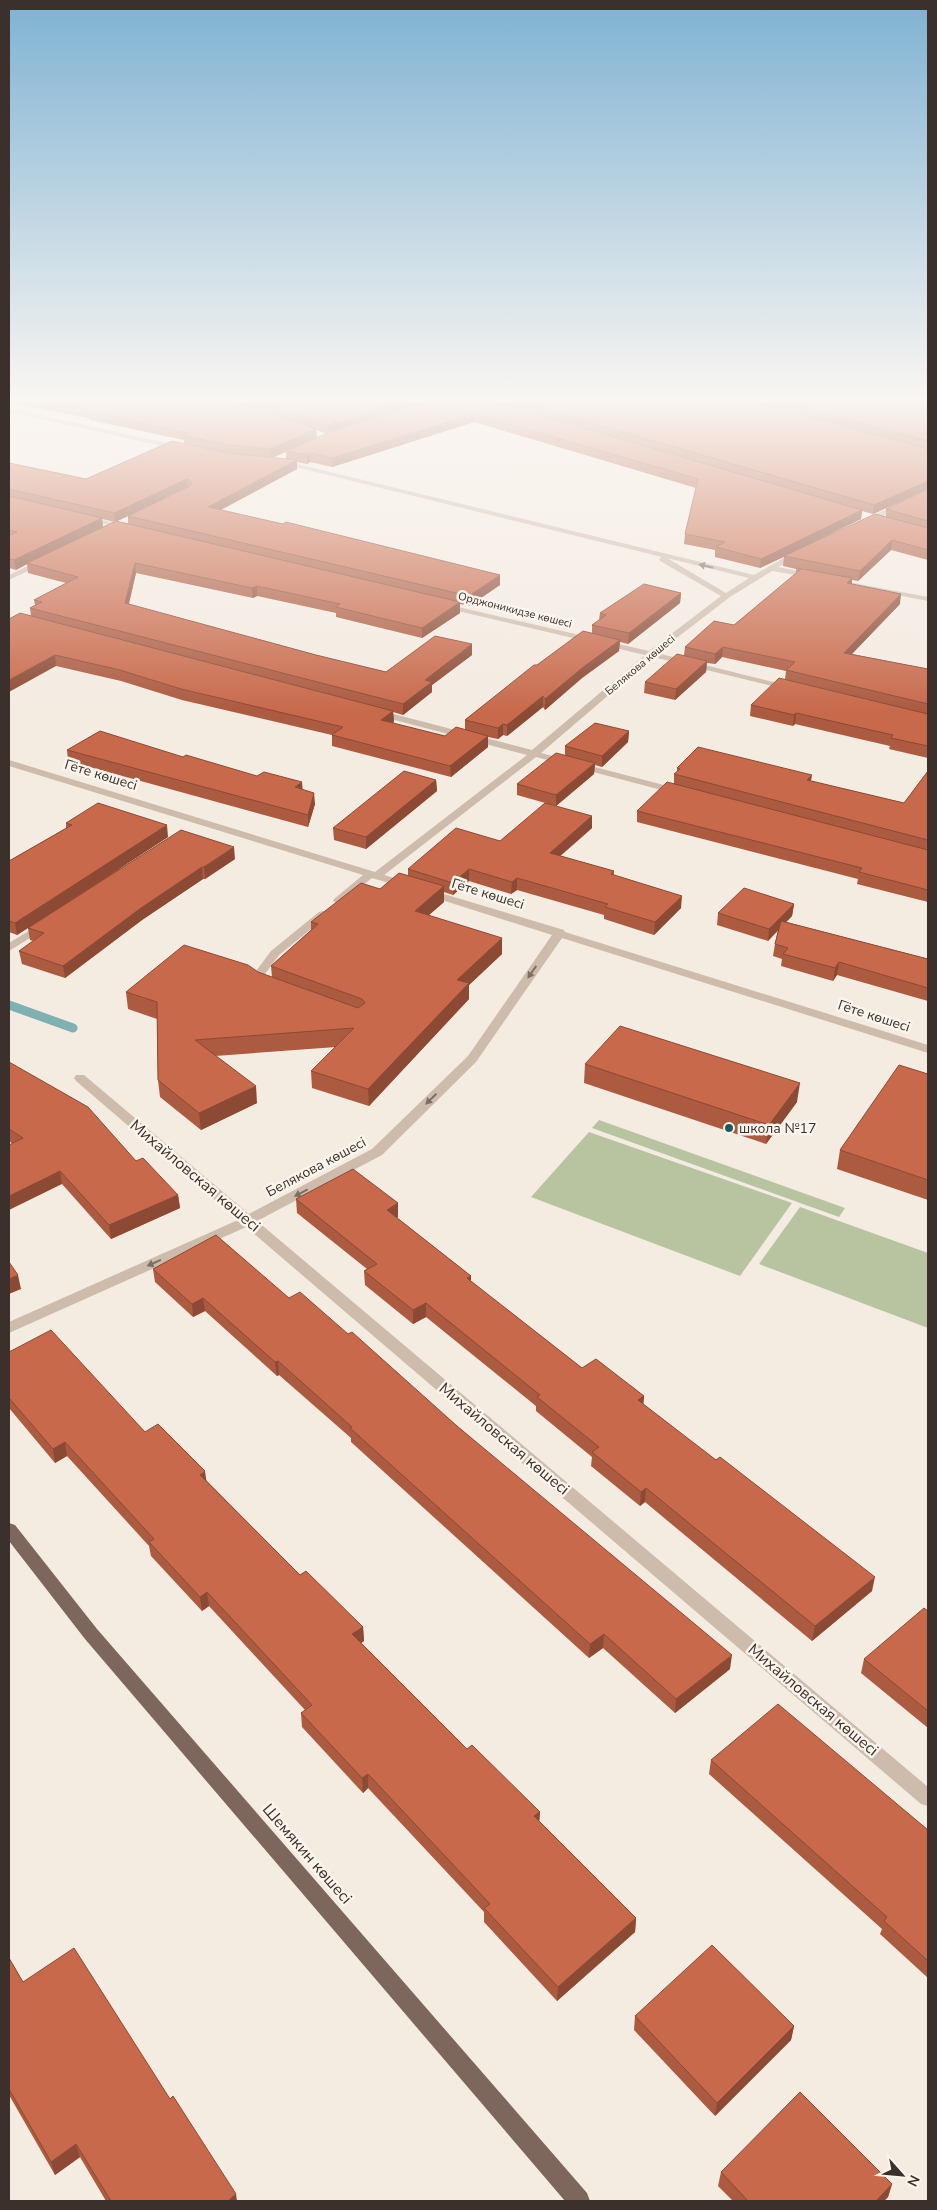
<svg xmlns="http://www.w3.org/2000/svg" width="937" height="2210" font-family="'Nunito Sans',sans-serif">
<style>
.green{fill:#b8c4a0}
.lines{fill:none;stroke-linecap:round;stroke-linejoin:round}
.stream{stroke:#7fb0b2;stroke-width:9}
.minor{fill:#cdbbac;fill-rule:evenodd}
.major{fill:#7d675c;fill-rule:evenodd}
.wall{fill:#ac5a40;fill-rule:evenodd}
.shaded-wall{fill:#8c4a34}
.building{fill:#c8694b;stroke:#8c4a34}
.oneway{fill:#7d6f65}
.poi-dot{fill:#1f5a5e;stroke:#fbf5ee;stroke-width:2}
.labels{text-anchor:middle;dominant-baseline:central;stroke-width:5;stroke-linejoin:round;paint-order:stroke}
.far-street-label{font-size:11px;fill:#3b302b;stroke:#fbf5ee}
.street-label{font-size:14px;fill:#3b302b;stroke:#fbf5ee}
.poi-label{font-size:14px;fill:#3b302b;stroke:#fbf5ee;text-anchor:start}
.near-street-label{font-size:16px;fill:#3b302b;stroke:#fbf5ee}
</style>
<rect width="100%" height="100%" fill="#f4ebe1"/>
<path class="green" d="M599 1120 845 1208 839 1217 592 1128Z
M589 1132 792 1203 740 1276 531 1197Z
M800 1207 928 1253V1328L759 1264Z"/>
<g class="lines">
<path class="stream" d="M9 1005 73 1028"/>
<path class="minor" d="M9 408 180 446 183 448 180 450 9 412Z
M281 460 754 575 796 551H802V555L778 567 814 574V578L772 571 730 597 657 653 793 687 789 690 653 657 541 753 679 789V793H673L536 757 384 875 410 883 411 885 410 887 406 888 372 878 338 904 333 901 334 899 363 875 9 766V760L375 872 527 755 376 715V711H382L532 750 645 655 441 607V603L649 651 721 596 660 561 659 559 662 557 279 463 278 462ZM667 558 749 578 726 593Z
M928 491V496L867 523 860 521Z
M84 516 126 525 130 527 126 529 87 520 83 518Z
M40 560 47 562 9 580V575Z
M832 579 928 597V601L835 583H832Z
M427 889 564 930 565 932 928 1045V1053L562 938 476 1062 382 1155 257 1221 928 1787V1806L921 1804 246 1227 9 1333V1322L238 1220 76 1081 74 1078 76 1075H84L249 1214 372 1149 468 1056 552 935 423 894 422 892 423 890Z
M323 911 328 914 327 916 279 955 262 978 269 984 267 986C260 988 254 985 250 979L271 951 319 912Z
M42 923 47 926 46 928 9 951V943Z"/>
<path class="major" d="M9 1523 15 1525 97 1629 587 2193 590 2201H565L85 1639 9 1541Z"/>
</g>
<path class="wall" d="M9 402H928V489L873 514 862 511 861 519 796 551 886 516V509L928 489V560L891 550 858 581 852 580V584L900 604 852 654 928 669V758L889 749 890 746 795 724 793 726 750 716 751 705 785 679 786 671 722 657 715 664 707 663 706 672 675 700 644 693 645 682 684 655 685 647 734 625 796 574V569L783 566 784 557 760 568 715 557V550L684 544 685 534 696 488 474 422 332 467 310 462 307 464 297 462V469L221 510 500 575V585L469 606 460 604V613L422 638 336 617V613L257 596 253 598 136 573 129 604 316 655 386 672 472 655 432 685V692L403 715 393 712 394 722 392 723 445 736 465 729V720L537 665 592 633V625L599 620 600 613 681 593 680 603 628 644 620 642 619 651 582 678 545 710 543 707 507 736 503 735 498 739 488 737V747L451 777 332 746V735L182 700 121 681 56 666 31 616 30 608 35 605 34 600 66 583 28 573 27 564 16 570 9 568V463L86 479 184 443V440L90 420 89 418 9 403ZM316 430 327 434 317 438ZM286 452V459L272 458ZM128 516V524L103 527 102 519 115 522Z
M629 731 628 742 602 767 595 765 594 774 556 806 517 795V784L565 755V746Z
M67 750 183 757 302 789 315 804 308 827 68 761Z
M677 768 811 781 904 803 928 771V902L857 884 858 879 637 822V811L674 783V774L677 772Z
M436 780 437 791 366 849 334 840 333 828Z
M592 816V828L560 856 614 871V875L681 908 654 935 604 919V915L517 890 511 894 469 881 453 895 444 892V902L429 915 502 954 469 985V999L369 1106 312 1088 311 1071 336 1047 215 1056 257 1103 201 1130 160 1097 158 1080 157 1019 128 1009 126 992 258 972 272 977 271 966 311 930V922L408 876V869L500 841Z
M66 823 168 837 119 869 235 859 205 879H203L142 920 65 978 22 964 19 951 34 941 30 940 28 928 17 935 9 932V861L66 828Z
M794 904 792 916 786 922 928 959V1001L837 975 833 981 781 966 782 959 773 956 775 944 778 930 768 941 717 925 718 913Z
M9 1062 136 1161 178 1195 180 1208 111 1239 62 1184 9 1141Z
M585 1064 797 1102 766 1144 584 1083Z
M928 1074V1200L837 1169 840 1150Z
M296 1199 398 1203V1217L397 1218 471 1276V1282L582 1368 644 1396 643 1404 872 1591 812 1641 645 1502 640 1506 591 1466 592 1457 536 1411V1406L426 1317 413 1324 365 1285 364 1271 367 1269 297 1213Z
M153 1269 289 1298 730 1669 675 1713 603 1648 589 1658 351 1442V1438L279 1375 277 1376 205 1311 193 1317 155 1282Z
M9 1352 145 1432 207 1481 300 1575 363 1627 364 1641 360 1643 467 1749 540 1812 539 1821 636 1918 635 1932 557 2001 484 1922V1912L368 1788 363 1793 302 1727 301 1713 305 1710 209 1606 202 1611 151 1556 149 1546 67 1456 55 1463 9 1408Z
M928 1611V1728L861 1673 864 1659Z
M711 1760 928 1830V1978L880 1934 882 1929 709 1774Z
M9 1958 23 1982 170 2099 237 2201H106L80 2157 55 2175 9 2095Z
M635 2016 794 2026 791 2040 715 2116 634 2030Z
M721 2172 892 2184 888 2197 884 2201H733L718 2186Z"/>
<path class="shaded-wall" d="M402 402H429L328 434V425Z
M474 414V422L332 467V458Z
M316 429 317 438 271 458 270 449Z
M310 453V462L307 464V455Z
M297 460V469L209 516 208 507Z
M187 479 188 488 115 522 114 513Z
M928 481V489L873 514 874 505Z
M862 510 861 519 760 568 761 559Z
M102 518 103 528 27 563V564L16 570 14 560Z
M892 540 891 550 858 581 860 571Z
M135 563 136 573 126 614 125 603Z
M500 575V585L469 606V596Z
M852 578 851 588 847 583Z
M257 586V596L253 598 252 588Z
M681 593 680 603 628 644 629 633Z
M901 594 900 604 843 663 844 653Z
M460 602V613L422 638V628Z
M620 640 619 651 582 678 545 710V699L582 668Z
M472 644V655L432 685V692L403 715V704L425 680Z
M723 647 722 657 715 664V654Z
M55 655 56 666 9 692V680Z
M707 661 706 672 675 700 676 689Z
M543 696V707L507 736V725Z
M393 711 394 722 381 731V720Z
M796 713 795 724 793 726 794 715Z
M503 724V735L498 739V728Z
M629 731 628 742 602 767V756Z
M488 736V747L451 777 450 766Z
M595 763 594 774 556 806V795Z
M812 775 810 787 807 780Z
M436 780 437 791 366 849V837Z
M302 782 303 793 295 787Z
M314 793 315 804 308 827V815Z
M592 816V828L550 865V853Z
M167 825 168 837 17 935 15 923Z
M234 847 235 859 205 879 204 867Z
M202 867 203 879 142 920 65 978 63 966 141 908Z
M469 869V881L453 895V883Z
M517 878V890L511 894 512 882Z
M444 886V902L415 927V911Z
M682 896 681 908 654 935 655 922Z
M794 904 792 916 768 941 769 929Z
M502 938V954L469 985V999L369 1106 368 1089 457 980Z
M839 962 837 975 833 981 835 968Z
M800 1083 797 1102 766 1144 769 1125Z
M256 1086 257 1103 201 1130 199 1113Z
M60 1171 62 1184 9 1210V1196Z
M178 1195 180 1208 111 1239 109 1225Z
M398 1203V1217L387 1223V1210Z
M18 1275 21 1289 9 1294V1279Z
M471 1276V1289L467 1278Z
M203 1298 205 1311 193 1317 192 1304Z
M426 1303V1317L413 1324V1310Z
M278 1361 279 1375 277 1376 275 1362Z
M644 1396 643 1410 638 1400Z
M65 1442 67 1456 55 1463 53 1449Z
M205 1471 207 1485 200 1475Z
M646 1488 645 1502 640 1506 641 1492Z
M875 1577 872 1591 812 1641 815 1626Z
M207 1592 209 1606 202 1611 200 1597Z
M363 1627 364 1641 353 1649 352 1634Z
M604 1634 603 1648 589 1658 590 1644Z
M732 1655 730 1669 675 1713 676 1699Z
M368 1774V1788L363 1793 362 1778Z
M540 1812 539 1826 534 1816Z
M636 1918 635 1932 557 2001 558 1987Z
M794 2026 791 2040 715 2116 717 2103Z
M76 2144 80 2157 55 2175 51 2162Z
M892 2184 888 2197 884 2201H876Z
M236 2194 237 2201H228Z"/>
<path class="building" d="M48 402H234L316 429 270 449 229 445 184 436 189 433 89 412 91 410Z
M256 402H402L328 425Z
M425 402H495L862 510 761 559 716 547 725 542 685 534 698 479 474 414 332 458 310 453 307 455 286 451 330 432Z
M520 402H756L928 449V481L874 505Z
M781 402H928V441Z
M172 441 228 453 297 460 208 507 283 524 286 522 500 575 469 596 128 516 190 486 192 482 187 479 114 513 9 489V463L86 479Z
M928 489V521L886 509Z
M9 496 102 518 14 560 9 559V536L17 532 9 530Z
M875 514 928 528V550L892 540 860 571 784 556Z
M116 521 460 602 422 628 336 607 340 604 257 586 252 588 135 563 125 603 316 655 386 672 435 636 472 644 425 680 432 682 403 704 30 608 42 602 34 600 78 577 27 563Z
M797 568 852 578 847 583 901 594 844 653 928 669V704L786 670 795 662 723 647 715 654 685 647 714 621 734 625 801 569Z
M644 584 681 593 629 633 592 625 606 615 600 613Z
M20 613 393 711 381 720 445 736 456 727 488 736 450 766 332 735 343 727 181 689 120 670 55 655 9 680V619Z
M583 631 620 640 582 668 545 699 543 696 507 725 503 724 498 728 465 720 534 665H537Z
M677 654 707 661 676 689 645 682Z
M779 678 928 714V746L891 738 893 735 796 713 794 715 751 705Z
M595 723 629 731 602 756 565 746Z
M100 731 183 757 186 755 257 776 264 772 302 782 295 787 314 793 308 815 67 750Z
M698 747 812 775 807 780 904 803 928 771V840L674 774 680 769 677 768Z
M556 753 595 763 556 795 517 784Z
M404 771 436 780 366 837 333 828Z
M667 782 928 850V890L859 872 862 868 637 811Z
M98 803 167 825 15 923 9 921V861L72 825 66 823Z
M545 803 592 816 550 853 614 871 611 874 682 896 655 922 605 907 608 904 517 878 512 882 469 869 453 883 408 869 456 828 500 841Z
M181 830 234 847 204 867H202L141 908 63 966 19 951 44 933 28 928Z
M399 873 444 886 415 911 502 938 457 980 469 983 368 1089 311 1071 354 1028 195 1040 256 1086 199 1113 158 1080 157 1002 126 992 184 945 248 965 258 972 358 1008 365 1003 362 999 271 966 318 924 311 922 361 883 380 889Z
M744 888 794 904 769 929 718 913Z
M781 921 928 959V988L839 962 835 968 783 954 788 948 775 944Z
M620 1026 800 1083 769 1125 585 1064Z
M9 1062 88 1107 136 1161 143 1158 178 1195 109 1225 60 1171 9 1196V1145L23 1138 9 1129Z
M899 1065 928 1074V1180L840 1150Z
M353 1169 398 1203 387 1210 471 1276 467 1278 582 1368 596 1359 644 1396 638 1400 716 1460 720 1457 875 1577 815 1626 646 1488 641 1492 592 1452 599 1447 537 1397 540 1395 426 1303 413 1310 364 1271 377 1264 296 1199Z
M216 1235 289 1298 300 1292 348 1334 352 1332 457 1426 732 1655 676 1699 604 1634 590 1644 350 1428 352 1427 278 1361 275 1362 203 1298 192 1304 153 1269Z
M9 1262 18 1275 9 1279Z
M51 1330 145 1432 158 1424 205 1471 200 1475 300 1575 306 1571 363 1627 352 1634 467 1749 472 1745 540 1812 534 1816 636 1918 558 1987 484 1908 490 1904 368 1774 362 1778 301 1713 312 1705 207 1592 200 1597 149 1542 154 1539 65 1442 53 1449 9 1398V1352Z
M924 1608 928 1611V1711L864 1659Z
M778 1704 928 1830V1961L884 1921 887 1917 711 1760Z
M712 1945 794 2026 717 2103 635 2016Z
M74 1948 170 2099 173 2096 236 2194 228 2201H111L76 2144 51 2162 9 2089V1958L23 1982Z
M800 2092 892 2184 876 2201H748L721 2172Z"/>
<defs><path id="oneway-solid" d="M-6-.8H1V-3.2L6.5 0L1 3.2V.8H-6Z" transform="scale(1.25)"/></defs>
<g class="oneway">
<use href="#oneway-solid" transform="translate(706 566) rotate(-167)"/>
<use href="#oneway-solid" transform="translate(532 972) rotate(125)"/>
<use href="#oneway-solid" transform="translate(431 1099) rotate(136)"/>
<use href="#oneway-solid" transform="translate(301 1193) rotate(152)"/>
<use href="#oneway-solid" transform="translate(154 1263) rotate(156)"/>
</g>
<linearGradient id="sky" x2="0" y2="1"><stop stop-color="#7eb2d2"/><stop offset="0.56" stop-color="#faf6f2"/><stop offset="1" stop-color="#faf6f2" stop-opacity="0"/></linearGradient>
<rect width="937" height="712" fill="url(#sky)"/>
<circle class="poi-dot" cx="729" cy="1128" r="5"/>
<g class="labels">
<g class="far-street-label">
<text transform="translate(515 610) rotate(14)">Орджоникидзе көшесі</text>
<text transform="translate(640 665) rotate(-40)">Белякова көшесі</text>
</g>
<g class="street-label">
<text transform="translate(101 775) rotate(17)">Гёте көшесі</text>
<text transform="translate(488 894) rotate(17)">Гёте көшесі</text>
<text transform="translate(874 1016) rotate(18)">Гёте көшесі</text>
<text transform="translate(316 1167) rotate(-28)">Белякова көшесі</text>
</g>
<g class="poi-label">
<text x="739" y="1128">школа №17</text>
</g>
<g class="near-street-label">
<text transform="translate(195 1176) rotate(40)">Михайловская көшесі</text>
<text transform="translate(504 1439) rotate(40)">Михайловская көшесі</text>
<text transform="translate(813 1700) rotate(40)">Михайловская көшесі</text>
<text transform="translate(307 1854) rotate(49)">Шемякин көшесі</text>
</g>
</g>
<rect width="937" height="2210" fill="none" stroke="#3b302b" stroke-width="20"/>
<g transform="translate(902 2175) rotate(117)" stroke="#fbf5ee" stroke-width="4" paint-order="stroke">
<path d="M0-4L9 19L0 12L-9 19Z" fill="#3b302b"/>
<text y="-8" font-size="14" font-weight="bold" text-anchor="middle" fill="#3b302b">N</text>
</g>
</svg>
